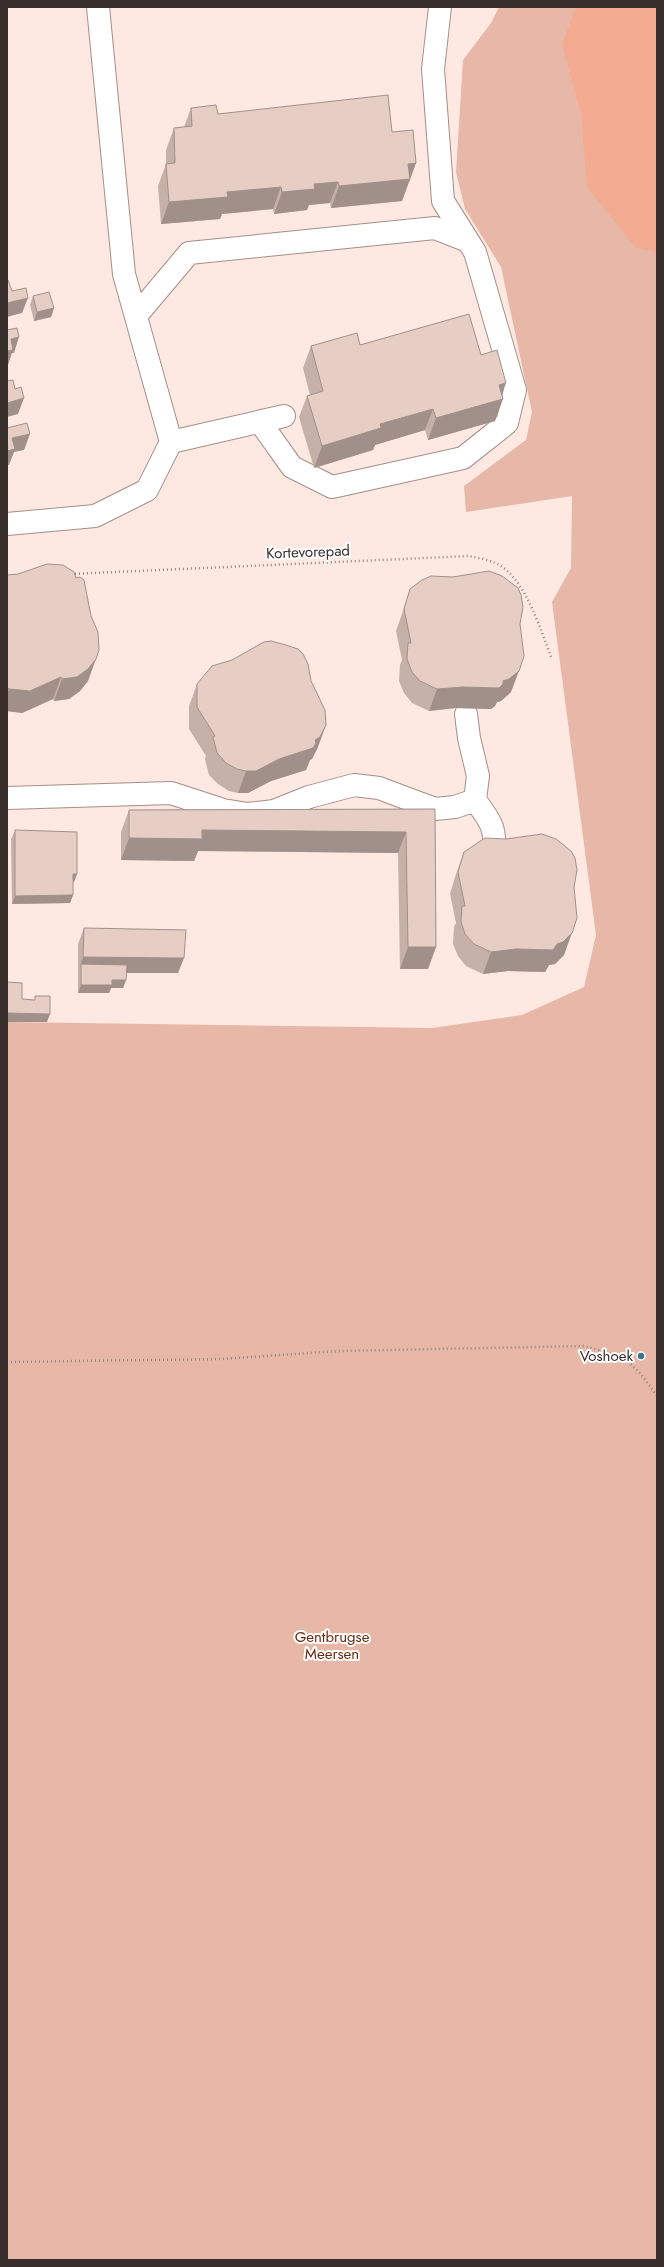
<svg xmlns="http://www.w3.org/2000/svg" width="664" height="2267" font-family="Jost,sans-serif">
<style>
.green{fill:#e7b8a7}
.water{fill:#f3ac91}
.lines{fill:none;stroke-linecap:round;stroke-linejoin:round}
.minor-casing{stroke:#a58f86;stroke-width:24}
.path{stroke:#928480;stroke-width:2.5;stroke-dasharray:1 3;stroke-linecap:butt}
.minor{stroke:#fff;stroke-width:22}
.wall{fill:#c6b1a9}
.shaded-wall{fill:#a1908a}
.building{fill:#e6cec5;stroke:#a1908a}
.poi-dot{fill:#3a798d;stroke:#fff;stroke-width:1.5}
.labels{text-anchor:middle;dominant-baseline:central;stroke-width:4;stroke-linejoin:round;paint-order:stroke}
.street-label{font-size:15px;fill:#372e2b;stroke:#fff}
.poi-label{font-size:15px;fill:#372e2b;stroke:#fff;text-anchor:end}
.park-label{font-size:15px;fill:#692a0f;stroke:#fff}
</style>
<rect width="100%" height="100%" fill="#fde9e2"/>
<path class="green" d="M499 7H657V2260H7V1022L432 1028 522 1015 584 987 596 935 552 602 571 568 572 496 466 512 464 486 526 440 532 412 501 267 465 209 456 172 463 60 491 23Z"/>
<path class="water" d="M576 7H657V252L636 248 587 187 581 115 562 44Z"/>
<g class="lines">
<defs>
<path id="minor" d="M98 7 124 274 171 442 284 416
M136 316 189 253 435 228 468 241
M260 422 292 467 332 487 463 458 507 423 515 390 475 252 443 201 433 69 440 7
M7 524 95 516 147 490 171 442
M7 798 171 793 223 810 248 814 274 811 309 797 354 785 379 788 435 809 455 807 475 800 478 776 469 738 466 714
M475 800C492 823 496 828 494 856"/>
</defs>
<use href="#minor" class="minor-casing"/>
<path class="path" d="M71 574 469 556C477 558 486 559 493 562 525 574 540 630 552 659
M7 1362 222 1359 338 1351 583 1346C627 1357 630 1358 657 1396"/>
<use href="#minor" class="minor"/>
</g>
<path class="wall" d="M191 108 218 114 392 132 416 163 402 201 331 208 330 203 309 205 307 210 274 214 273 209 222 214 220 219 161 224 158 186 166 164V150L174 128 184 127Z
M33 296 54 308 51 317 34 321 30 305Z
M360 345 481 355 502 395 495 421 428 440 425 430 375 445 373 450 314 468 299 417 307 396 310 395 303 368 311 346Z
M7 575 88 681 80 691 69 699 54 701 53 699 22 713 7 711Z
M410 589 520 624 511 692 501 701 497 702 495 706 491 709 455 708 429 711 412 703 404 693 399 681 400 665 402 660 396 631 403 611Z
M197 684 318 747 312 759 310 760 306 770 271 781 248 793H238L229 791 218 784 209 775 205 759 206 756 189 729V706Z
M435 809 436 947 428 969H400L398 853 198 851 194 861 121 860V832L129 810Z
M15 830 77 874 74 882H73V895L70 903 12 904 11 839Z
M464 852 574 887 564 955 555 964 549 965 545 972 508 971 483 974 466 966 458 956 453 944 454 927 456 923 450 894 456 874Z
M84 928 178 973H126V980L123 988H111L109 993H78V944Z"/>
<path class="shaded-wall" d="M416 163 402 201 331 208 339 186 408 164Z
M338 182 330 203 309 205 307 210 274 214 282 192 314 184Z
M281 187 273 209 222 214 220 219 161 224 169 202 227 192Z
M28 298 22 313 7 317V303Z
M54 308 51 317 34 321 37 312Z
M19 337 14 353H12L8 365H7V350L11 339Z
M506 383 500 400 503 399 495 421 428 440 436 418 499 385Z
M24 398 18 414 7 417V403Z
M433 409 425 430 375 445 373 450 314 468 322 446 380 424Z
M30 434 24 450 14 452 9 465H7V451L12 438Z
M96 659 88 681 80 691 69 699 54 701 62 679Z
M519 671 511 692 501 701 497 702 495 706 491 709 455 708 429 711 437 689 463 687 503 681Z
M61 677 53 699 22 713 7 711V694L9 689Z
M326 725 318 747 312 759 310 760 306 770 271 781 248 793H238L246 771 315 740Z
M202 830 406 832 398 853 198 851 194 861 121 860 129 838Z
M73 874H77L74 882H70Z
M73 895 70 903 12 904 15 896Z
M572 933 564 955 555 964 549 965 545 972 508 971 483 974 491 952Z
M408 947H436L428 969H400Z
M83 957 184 958 178 973H81V964L78 973Z
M112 980H126L123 988H111L109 993H78L81 985Z
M7 1013 50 1014 47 1022H7Z"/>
<path class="building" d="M388 95 392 132 413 130 416 163 408 164 410 179 339 186 338 182 314 184 315 189 282 192 281 187 227 192 228 197 169 202 166 164 175 163 174 128 192 126 191 108 216 105 218 114Z
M8 280 12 291 26 288 28 298 7 303V281Z
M49 292 54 308 37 312 33 296Z
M469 314 481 355 497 350 506 383 499 385 503 399 436 418 433 409 380 424 381 428 322 446 307 396 323 391 311 346 357 333 360 345Z
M17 328 19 337 11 339 13 350 7 351V330Z
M13 380 15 389 21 387 24 398 7 403V381Z
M27 423 30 434 12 438 15 449 7 451V428Z
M47 564 63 565 74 572 76 578 80 577 84 580 91 616 98 632 99 650 96 659 88 669 77 677 62 679 61 677 30 691 9 689 7 687V575L18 574Z
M489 571 502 576 518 588 521 595 523 607 520 624 524 656 519 671 509 679 503 681V684L499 688 463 687 437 689 420 681 412 672 407 659 408 643H411L404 609 410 589 422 580 431 576 453 577Z
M271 641 286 645 298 649 303 654 308 664 311 681 325 710 326 725 320 737 315 740 316 743 313 748 279 759 256 771H246L237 769 226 763 217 753 213 737 215 736 197 707V684L212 666 232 660 264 642Z
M435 809 436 947H408L406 832 202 830V839L129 838V810Z
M15 830 77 832V874H73V895L15 896Z
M542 834 556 839 571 851 575 858 577 870 574 887 577 918 572 933 563 942 557 944 553 950 516 949 491 952 474 944 465 934 461 922 462 906H465L458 872 464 852 485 838 506 839Z
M84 928 186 930 184 958 83 957Z
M81 964 127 965 126 980H112V985H81Z
M7 982 22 983V999L35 1000V996H50V1014L7 1013Z"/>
<circle class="poi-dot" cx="641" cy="1356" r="4"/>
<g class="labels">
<g class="street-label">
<text transform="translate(308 552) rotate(-2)">Kortevorepad</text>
</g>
<g class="poi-label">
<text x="633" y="1356">Voshoek</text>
</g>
<g class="park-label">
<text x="332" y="1637">Gentbrugse<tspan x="332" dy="17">Meersen</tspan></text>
</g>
</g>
<rect width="664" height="2267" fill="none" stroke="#372e2b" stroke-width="16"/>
</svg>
